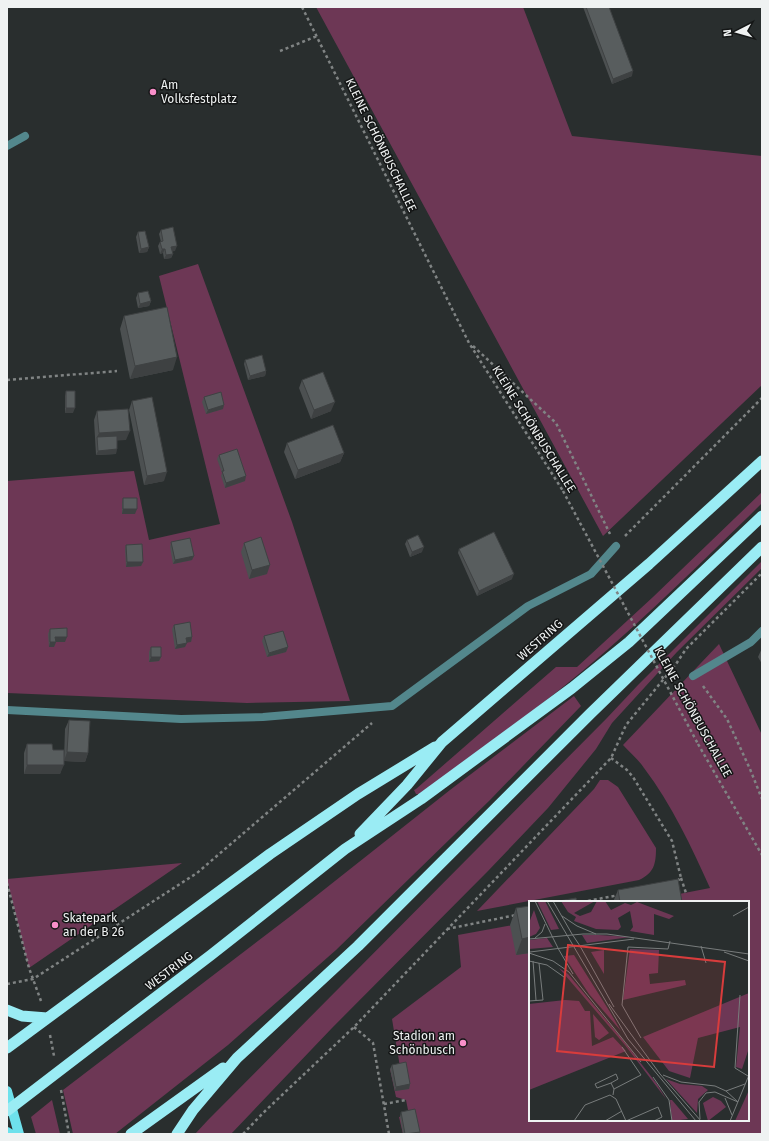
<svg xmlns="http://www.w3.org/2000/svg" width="769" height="1141" font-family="'Fira Sans',sans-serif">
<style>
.green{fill:#6d3755}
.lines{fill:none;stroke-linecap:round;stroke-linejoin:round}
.path{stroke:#808484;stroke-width:2.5;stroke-dasharray:3 3;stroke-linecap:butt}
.service{stroke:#53878c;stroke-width:8}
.primary{stroke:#6ee1ec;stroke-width:10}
.trunk{stroke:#9aecf4;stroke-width:11}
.path-bridge{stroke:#808484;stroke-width:2.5;stroke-dasharray:3 3;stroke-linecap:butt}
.trunk-bridge{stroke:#9aecf4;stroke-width:11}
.wall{fill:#4c5051}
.shaded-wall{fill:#3e4142}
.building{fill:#585d5e;stroke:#3e4142}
.poi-dot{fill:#f98fca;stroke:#141616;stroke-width:1.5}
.labels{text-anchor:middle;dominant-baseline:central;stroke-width:3;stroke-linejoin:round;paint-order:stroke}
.poi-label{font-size:12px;fill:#eff2f2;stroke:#141616;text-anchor:start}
.street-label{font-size:12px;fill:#eff2f2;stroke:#141616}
.inset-road{fill:none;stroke:#787c7c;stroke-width:1}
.view{fill:#d83c3c;fill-opacity:0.15;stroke:#d83c3c;stroke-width:2}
.inset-edge{fill:none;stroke:#eff2f2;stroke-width:2}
</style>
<rect width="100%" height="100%" fill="#292e2e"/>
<path class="green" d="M316 7H523L572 136 762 156V385L603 536Z
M198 264 292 522 350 701 247 703 7 693V481L134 471 149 540 220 524 159 276Z
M762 492V503L748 517C687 576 625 638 558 691 516 724 472 755 429 787L419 794H416L414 790 416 789 556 667H577L653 597Z
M762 561V568L677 652 612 723 596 749 548 808 488 871 332 1028 231 1134H195L208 1120 606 719 638 685Z
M719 644 762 735V1134H403L399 1117 409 1115 406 1100 396 1097 390 1069 400 1067 392 1019 461 967 458 935 530 922V1120H748V902H638L710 888C691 846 672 805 644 768 639 760 630 753 623 745Z
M574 696 581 706 490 800 336 950 228 1045 115 1134H73L63 1090 292 915 450 790Z
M600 780H608L618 787 656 848C656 864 654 873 639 880L477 911 594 789Z
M182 863 29 968 7 879Z
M52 1100 60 1134H36L31 1117Z"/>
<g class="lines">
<path class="path" d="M302 7 469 343 563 491
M280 51 317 36
M473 346 556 423 610 534
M7 380 117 371
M625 536 762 398
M703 686 727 719 750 769 762 799
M698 744 762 855
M611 758 627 770 633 777 672 841 681 878 676 882
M681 878 686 893
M7 883 29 968 41 1001
M582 902 619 895
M447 929 516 915
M7 984 33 979 197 873 372 723
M354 1027 373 1043 389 1134
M50 1035 54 1056
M61 1090 69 1134
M384 1104 406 1100
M243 1134 263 1113 354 1027 611 758 626 725 676 664 686 649 762 573"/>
<path class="service" d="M7 146 25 136
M693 676 751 642 762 631
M7 710 181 719 263 717 392 706 528 606 591 574 616 546"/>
<path class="primary" d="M7 1091 19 1134
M7 1132 10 1134"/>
<path class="trunk" d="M360 834 407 785 442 742 649 564 762 461
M7 1010 22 1016 47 1018
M114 1029 211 955 345 849 421 799 572 688 629 642 762 516
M7 1048 270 854 358 794 435 747
M131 1134 223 1068
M177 1134 193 1110 237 1058 358 946 590 714 762 547"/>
<path class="path-bridge" d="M563 491 698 744"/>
<path class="trunk-bridge" d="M7 1111 114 1029"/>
</g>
<path class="wall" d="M583 7H609L632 76 612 84Z
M161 230 175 251H172L173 254 171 258 164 259 163 253 160 254 158 246 160 242H161L159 234Z
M138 232 149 247 147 252 139 253 136 237Z
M138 293 151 301 149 306 138 308 136 298Z
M124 316 173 370 130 379 120 329Z
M245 360 266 371 265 376 248 380 244 364Z
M302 380 331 411 311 419 299 388Z
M66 391 73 413H65V396Z
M204 397 223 409 206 414 202 402Z
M132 401 164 481 144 485 129 410Z
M97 411 126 440H117L116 454 96 455 94 420Z
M287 443 344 453 340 462 295 479 284 452Z
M219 455 245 481 225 488 221 476 222 473 217 459Z
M123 498 135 514H122V503Z
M407 540 422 552 410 557 405 544Z
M171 542 194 556 192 560 173 564 170 547Z
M244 543 267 574 249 579 241 552Z
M126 545 143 562 141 566 126 567 125 549Z
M459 549 512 579 477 596 458 553Z
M174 625 192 637 191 642H187L185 647 175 649 172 629Z
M50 629 65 642H56L54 647H49L48 634Z
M264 636 288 647 286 652 267 657 262 641Z
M151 647 161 657 159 661 149 662V652Z
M762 648V664L758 657Z
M69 720 88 753 85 762 64 761 60 774H24V753L27 744 53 750 64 759 65 729Z
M618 890 682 902H613Z
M516 908 530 953 516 955 510 925Z
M392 1065 410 1084 409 1089 395 1091 390 1069Z
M401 1112 420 1132 419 1134H403L400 1117Z"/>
<path class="shaded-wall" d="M633 71 632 76 612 84 613 79Z
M177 246 175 251 170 252 171 247Z
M149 247 147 252 139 253 141 249Z
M162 249H165L163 253 160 254Z
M173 254 171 258 164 259 166 255Z
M151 301 149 306 138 308 140 304Z
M177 357 173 370 130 379 135 366Z
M266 371 265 376 248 380 250 376Z
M335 402 331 411 311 419 314 410Z
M224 405 223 409 206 414 208 410Z
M66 408H75L73 413H65Z
M130 431 126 440 97 442V437L99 433Z
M117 449 116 454 96 455 98 451Z
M344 453 340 462 295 479 298 470Z
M167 472 164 481 144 485 147 476Z
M246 476 245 481 225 488 226 483Z
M123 509H137L135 514H122Z
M424 547 422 552 410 557 412 552Z
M194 556 192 560 173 564 175 560Z
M127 562H143L141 566 126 567Z
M270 565 267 574 249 579 252 570Z
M514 574 512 579 477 596 479 591Z
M55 637H67L65 642H54Z
M192 637 191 642 184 643 186 638Z
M50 642H56L54 647H49Z
M187 643 185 647 175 649 177 645Z
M288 647 286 652 267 657 269 653Z
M151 657H161L159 661 149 662Z
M67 752 88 753 85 762 64 761Z
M27 765H64L60 774H24Z
M530 937V953L516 955 522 939Z
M410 1084 409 1089 395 1091 396 1087Z
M420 1132 419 1134H406Z"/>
<path class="building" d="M586 7H609L633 71 613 79Z
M173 227 177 246 171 247 173 254 166 255 165 249H162L160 242 163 241 161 230Z
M145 231 149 247 141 249 138 232Z
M148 291 151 301 140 304 138 293Z
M167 307 177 357 135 366 124 316Z
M262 355 266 371 250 376 245 360Z
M323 372 335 402 314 410 302 380Z
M66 391H75V408H66Z
M221 392 224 405 208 410 204 397Z
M152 397 167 472 147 476 132 401Z
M128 409 130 431 99 433 97 411Z
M333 425 344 453 298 470 287 443Z
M117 436V449L98 451 97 437Z
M237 449 246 476 226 483 222 471H224L219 455Z
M123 498H137V509H123Z
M494 532 514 574 479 591 459 549Z
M418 535 424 547 412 552 407 540Z
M261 537 270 565 252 570 244 543Z
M190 538 194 556 175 560 171 542Z
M142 544 143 562H127L126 545Z
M190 622 192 637 186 638 187 643 177 645 174 625Z
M67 628V637H55L56 642H50V629Z
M283 631 288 647 269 653 264 636Z
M151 647H161V657H151Z
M69 720 90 721 88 753 67 752Z
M27 744H52L53 750H64V765H27Z
M678 879 682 902H620L618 890Z
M576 898 577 902H553Z
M530 906V937L522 939 516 908Z
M406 1062 410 1084 396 1087 392 1065Z
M415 1109 420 1132 405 1134 401 1112Z"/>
<g class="poi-dot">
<circle cx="153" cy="92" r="4"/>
<circle cx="55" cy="925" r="4"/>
<circle cx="463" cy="1043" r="4"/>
</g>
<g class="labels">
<g class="poi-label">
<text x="161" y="85">Am<tspan x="161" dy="14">Volksfestplatz</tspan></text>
<text x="63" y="918">Skatepark<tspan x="63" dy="14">an der B 26</tspan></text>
<text x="455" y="1036" text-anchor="end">Stadion am<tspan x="455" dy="14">Schönbusch</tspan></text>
</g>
<g class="street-label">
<text transform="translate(381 145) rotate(64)">KLEINE SCHÖNBUSCHALLEE</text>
<text transform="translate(534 429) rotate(58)">KLEINE SCHÖNBUSCHALLEE</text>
<text transform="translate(540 640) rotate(-41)">WESTRING</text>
<text transform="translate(693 712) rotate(61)">KLEINE SCHÖNBUSCHALLEE</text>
<text transform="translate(169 971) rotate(-37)">WESTRING</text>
</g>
</g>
<g transform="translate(529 901)">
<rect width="220" height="220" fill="#292e2e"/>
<path d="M8 0H16L30 28 22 29ZM32 0H66L45 12 51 15 62 11 68 0H76L82 9 96 2 102 4 108 1 145 15 140 18 125 13V34L101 30 104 26 101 10 89 17 92 26 89 29 67 28 45 20 47 16 39 11ZM5 9 11 27 7 33 0 36V22ZM53 34H70L101 36 58 42ZM18 37 24 46 0 48V39ZM101 48 130 49 129 72 120 73 121 83 156 79 157 84 94 99ZM75 49V73L62 51ZM45 54 81 111 92 130 60 93 35 55ZM30 67 39 73 93 138 128 183 137 198 96 144ZM220 92V147L213 168 207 166 211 126 169 137 161 177 140 170 114 136ZM36 99 50 100 56 110H61L63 145 84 136 97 150 0 189V103ZM64 113 80 132 70 139 66 136ZM137 178 151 183 173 185 179 189 169 198 168 212ZM220 189V220H206ZM184 196 192 200 197 206 179 220 174 202ZM141 199H143L159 218 143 220Z" fill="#6d3755"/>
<path class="inset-road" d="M6 0 23 35M18 0 99 138 167 220M24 0 43 33M33 15 48 25 67 33M204 15 220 6M43 33 51 45M23 35 30 49M6 37 13 31 16 23M0 38 54 33H78L220 53M51 45 85 106M172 45 177 62M30 49 44 73M1 51 105 38M195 51 220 60M0 52 24 60 40 71 112 161M0 60 18 64 35 76M4 60 7 99M211 94 206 167 219 175M0 100 14 99 10 62M80 103 131 173 172 220M112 137 93 104 99 46 139 48 141 40M134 174 152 181 186 185 197 190 209 201M124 176 140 199 143 220M82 182 68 187 66 183 87 173 89 178 82 182 85 188M197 190 216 183M84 194 85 188 112 174 93 146M196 197 203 214M171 218 170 201 177 192 186 191 209 201M45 220 56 204 81 194 87 198 97 220 129 206 133 216 125 220M76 220 93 210M201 220 220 174"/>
<path class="view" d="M39 44 196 61 185 166 28 150Z"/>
<rect width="220" height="220" class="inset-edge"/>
</g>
<rect width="769" height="1141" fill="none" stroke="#eff2f2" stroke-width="16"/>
<g transform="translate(737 32) rotate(264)" stroke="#141616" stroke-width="3" paint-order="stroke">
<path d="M0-3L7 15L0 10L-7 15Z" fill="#eff2f2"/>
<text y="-6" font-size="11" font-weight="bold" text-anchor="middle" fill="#eff2f2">N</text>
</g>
</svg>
